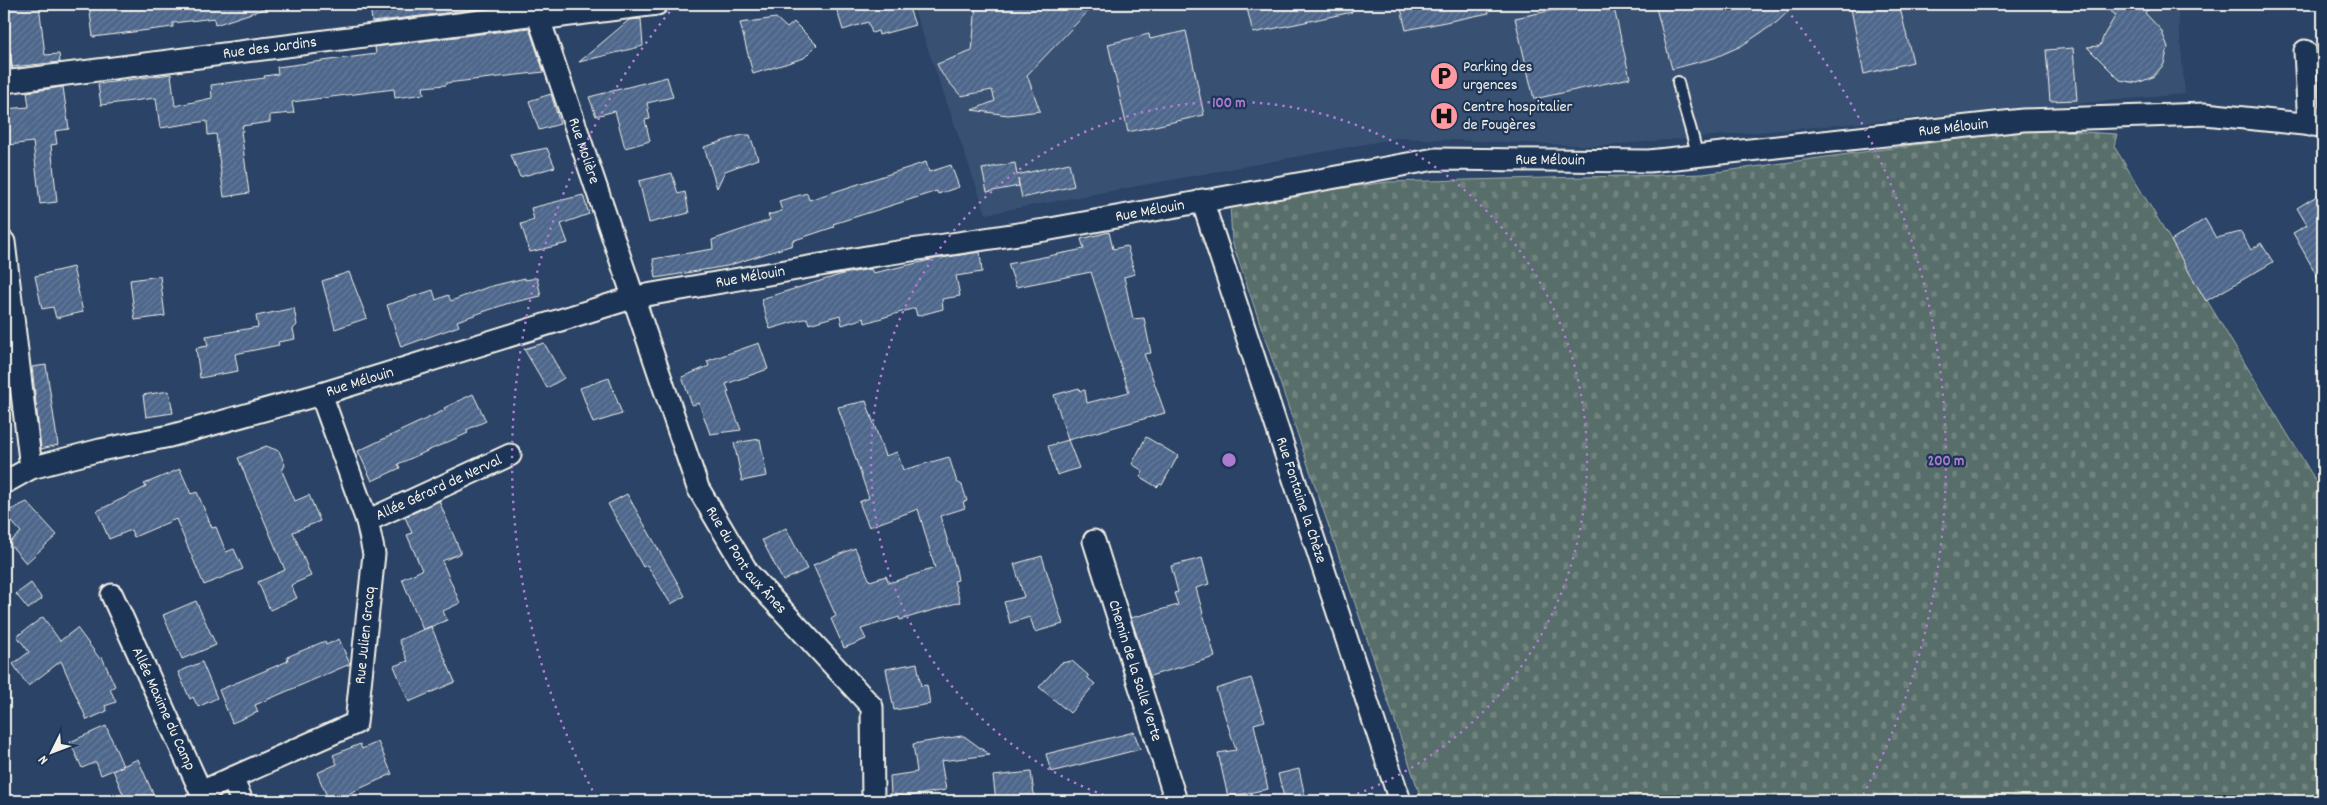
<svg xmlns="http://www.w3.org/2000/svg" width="2327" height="805" font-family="Dekko,sans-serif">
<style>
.built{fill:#385173}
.cemetery{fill:url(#cemetery-stones);stroke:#a6b0a9}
.building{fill:url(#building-hatch);stroke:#f4f1e8}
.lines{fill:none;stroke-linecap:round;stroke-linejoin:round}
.service-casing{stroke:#f4f1e8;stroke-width:14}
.minor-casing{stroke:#f4f1e8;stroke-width:25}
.service{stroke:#1d3557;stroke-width:10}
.minor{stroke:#1d3557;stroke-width:21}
.ring{fill:none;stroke:#ab7bcf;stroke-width:2.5;stroke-dasharray:2.5 5}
.labels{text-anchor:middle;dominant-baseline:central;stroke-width:4.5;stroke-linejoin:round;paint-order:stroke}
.street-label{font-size:16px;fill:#f4f1e8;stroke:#1d3557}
.poi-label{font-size:16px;fill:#f4f1e8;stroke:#1d3557;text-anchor:start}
.centre{fill:#ab7bcf;stroke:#1d3557;stroke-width:2.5}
.ring-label{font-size:15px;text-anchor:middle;font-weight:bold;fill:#ab7bcf;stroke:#1d3557;stroke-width:4.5;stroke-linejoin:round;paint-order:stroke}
</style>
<defs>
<pattern id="cemetery-stones" width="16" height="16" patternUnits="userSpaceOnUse" patternTransform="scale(1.25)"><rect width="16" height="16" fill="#586e6a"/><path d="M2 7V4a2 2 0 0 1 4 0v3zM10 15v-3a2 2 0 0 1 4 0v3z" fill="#71837f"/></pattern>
<pattern id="building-hatch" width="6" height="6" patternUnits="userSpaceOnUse" patternTransform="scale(1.25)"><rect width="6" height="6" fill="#4d668b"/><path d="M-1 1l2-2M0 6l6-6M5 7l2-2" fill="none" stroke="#677c9b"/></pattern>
</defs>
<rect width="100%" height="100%" fill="#2a4366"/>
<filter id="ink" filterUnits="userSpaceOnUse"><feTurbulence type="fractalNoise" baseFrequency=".02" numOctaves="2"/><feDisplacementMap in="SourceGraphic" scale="10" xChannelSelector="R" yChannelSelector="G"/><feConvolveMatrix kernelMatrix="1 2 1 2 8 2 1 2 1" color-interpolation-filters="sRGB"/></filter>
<g filter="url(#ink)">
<path class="built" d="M912 4H2177L2185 94 1599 146 1398 138 986 214Z"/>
<path class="cemetery" d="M2030 129 2117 134 2114 146 2323 493V801H1422L1232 241 1230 203 1388 182 1703 174Z"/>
<path class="building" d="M4 4H39L45 55 59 54 60 62 12 67 11 53 6 48Z
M89 4H266L267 8 215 25 214 18 173 23V27L93 37Z
M370 4H518L372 22Z
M835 4H911V7L909 8 915 25 879 35 878 31 872 33 868 22 843 30Z
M976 4H1095L1027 75 1040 111 1008 115 972 110 995 101 992 90 961 96 942 74 937 64 972 51Z
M1246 4H1351L1352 12 1253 33Z
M1400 4H1488L1489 13 1406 30Z
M1582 4H1613L1630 78 1534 99 1515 18Z
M1655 4H1796L1777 22 1741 46 1714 58 1672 69Z
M1850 4H1899L1913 62 1864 74Z
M2100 4H2152L2145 13 2161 30 2168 47 2164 64 2153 77 2137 83 2120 80 2087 47 2100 46 2104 35 2116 15Z
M776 18 787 28 794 22 817 45 804 58 753 74 740 23Z
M641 19 643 46 579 62 629 20Z
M529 28 544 72 446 83V85L423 87 424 94 395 98 394 89 292 102 294 113 270 115V122L242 126 243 131H241L249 193 224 197 216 134 208 135 207 121 160 128 156 98 101 105 98 84 171 74 175 106 212 98 211 85 265 78 264 76 278 74 277 67 376 54 375 47Z
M1186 31 1204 115 1128 132 1108 44 1149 34 1150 39Z
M2073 48 2077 100 2050 101 2046 50Z
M667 77 673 97 647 103 650 119 645 120 650 141 625 148 615 111 596 116 589 97Z
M63 87 69 129 55 131 57 144 51 145 57 202 40 204 33 142 8 145 4 109 29 107 27 92Z
M551 94 560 124 539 130 529 101Z
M742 135H750L758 159 725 171 717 188 704 147Z
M547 148 555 167 520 177 511 155Z
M926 162 929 172 951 165 959 187 938 194 937 191 833 224 834 227 792 241 793 245 727 266 656 278 653 259 713 249 712 240 770 220 768 215 782 211 779 201 807 193 809 200Z
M1015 163 1017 175 1069 163 1074 186 1022 198 1018 179 1019 186 987 192 982 169Z
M672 173 678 194 685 192 689 213 649 223 639 181Z
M2323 192V286L2293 233 2307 225 2297 208Z
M583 195 589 214 561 224 568 243 530 252 521 224 534 220 531 208Z
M2205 219 2216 238 2241 232 2251 250 2261 243 2273 262 2206 301 2171 241Z
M1109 232 1113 249 1127 246 1135 274 1124 277 1133 319 1144 318 1151 353 1144 354 1165 413 1068 440 1054 395 1079 388 1080 391 1085 390 1087 403 1129 392 1091 272 1016 287 1008 264 1084 249 1081 239Z
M980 252 982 272 956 276 960 296 942 299 943 309 917 316 915 308 865 323 864 318 842 325 840 315 809 324 807 318 770 329 761 299 843 274 871 269 873 273 935 259Z
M73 267 83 312 56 318 53 307 42 309 35 276Z
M349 272 367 318 335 329 322 281Z
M160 276 165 316 135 320 130 280Z
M525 278V280L537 278 541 296 506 304 457 321 459 326 401 347 387 305 433 290 436 300 448 295 451 301 488 287Z
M294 308 297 325 293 329 295 339 278 342 279 345 235 354 238 371 200 378 196 348 208 346 206 336 258 327 256 316Z
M544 343 564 378 547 388 524 349Z
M759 343 768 369 726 384 729 392 727 393 741 430 710 434 699 403 692 405 682 377 709 366 707 361Z
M46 365 58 445 41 449 32 367Z
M609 378 622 414 593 423 580 388Z
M169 391 173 413 146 417 143 395Z
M473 394 486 421 466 430 468 433 398 464 400 468 372 481 358 451 445 410 444 408Z
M866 401 885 456 897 452 903 470 949 457 957 482 962 485 967 501 963 502 965 508 940 516 956 569 958 580 954 581 960 602 900 620 899 617 861 629 866 639 844 648 831 619 836 616 813 565 855 548 870 581 886 576 889 583 935 568 918 509 869 527 859 502 869 498 838 407Z
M1146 437 1178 456 1162 485 1160 484 1157 487 1140 477 1143 471 1132 464Z
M760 439 767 476 742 481 734 443Z
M1068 440 1079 468 1057 475 1048 446Z
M266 446 279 451 285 465 282 471 295 501 309 495 320 521 293 532 311 576 291 585 297 598 270 610 258 582 285 570 238 458Z
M180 469 191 494 197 492 212 528 216 527 226 552 234 549 243 569 204 585 176 519 134 537 131 530 109 539 97 511 146 487 144 484Z
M627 494 685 596 671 604 647 565 643 567 608 504Z
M439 501 461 553 442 561 460 603 443 611 447 620 423 630 402 579 422 570 407 535 412 533 405 517Z
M27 502 57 535 26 563 9 543 21 532 4 513Z
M786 528 807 569 783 581 762 540Z
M1042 556 1063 624 1035 632 1030 617 1010 623 1004 602 1024 597 1014 564Z
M1202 558 1209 584 1196 588 1215 657 1150 676 1131 618 1178 605 1174 593 1178 592 1171 566Z
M31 583 42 599 28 609 16 594Z
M196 601 216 645 182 659 163 615Z
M43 617 60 641 77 628 100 659 102 657 115 686 110 689 116 702 105 706 107 711 87 720 61 661 28 686 13 664 29 652 17 636Z
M431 626 455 682 409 702 394 666 408 661 399 640Z
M339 639 350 664 255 705 258 712 232 723 219 690 288 661 287 657 325 641 326 645Z
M1072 661 1088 675V678L1095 684 1070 713 1039 687 1061 663Z
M202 662 217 698 198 707 193 697 190 699 178 672Z
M917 663 921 686 927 685 930 704 894 710 886 669Z
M1251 678 1265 721 1254 724 1268 789 1228 797 1218 753 1236 750 1216 689Z
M106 726 123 766 114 770 138 759 154 796 143 801H126L113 770 101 775 96 762 82 768 70 742Z
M1134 732 1140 749 1051 772 1046 754Z
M961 736H964L990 755 941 761 946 790 910 796 891 795 890 776 917 772 913 744Z
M378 742 392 774 350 793 351 795 338 801H329L317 773 337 764 333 755 360 744 362 749Z
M1299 769 1306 801H1285L1278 774Z
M1031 772 1035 801H996L993 776Z"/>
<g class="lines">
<defs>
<path id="service" d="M4 54 7 81
M1678 82C1683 107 1692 130 1697 155"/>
<g id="minor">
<path id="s1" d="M534 4 698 488 748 573 872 707 873 801"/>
<path d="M538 19 657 4"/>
<path d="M2305 51 2309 125"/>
<path id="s2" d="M4 82 536 14"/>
<path id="s3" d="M1202 200 1400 801"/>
<path d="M4 242 31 468"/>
<path id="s4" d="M4 483 31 468 100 450 170 436 321 394 635 297 878 255 1045 230 1435 159 1649 161 2023 120 2205 114 2323 126"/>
<path id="s5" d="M367 521 510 455"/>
<path id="s6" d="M1094 541 1176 801"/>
<path id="s7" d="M112 595 201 792 232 778"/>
<path id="s8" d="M242 801 232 778 356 723 374 554 367 521 321 394"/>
</g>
</defs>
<use href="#service" class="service-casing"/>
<use href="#minor" class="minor-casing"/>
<use href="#service" class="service"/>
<use href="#minor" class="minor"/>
</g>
</g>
<g class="ring">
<path d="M1118 800A358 358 0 1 1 1340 800"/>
<path d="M596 797A717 717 0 0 1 676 4M1782 4A717 717 0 0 1 1862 797"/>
</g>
<defs>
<symbol id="parking-disc" viewBox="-11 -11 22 22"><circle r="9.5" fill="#ff9aa2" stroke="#1d3557"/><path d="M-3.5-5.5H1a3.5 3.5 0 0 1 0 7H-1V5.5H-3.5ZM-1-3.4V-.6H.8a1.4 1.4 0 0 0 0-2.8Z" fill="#111"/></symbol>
<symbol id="hospital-disc" viewBox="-11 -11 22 22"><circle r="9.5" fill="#ff9aa2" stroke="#1d3557"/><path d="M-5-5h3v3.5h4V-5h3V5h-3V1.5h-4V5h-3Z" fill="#111"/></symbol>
</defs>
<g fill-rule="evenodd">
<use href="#parking-disc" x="1428" y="60" width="32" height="32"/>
<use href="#hospital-disc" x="1428" y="100" width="32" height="32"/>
</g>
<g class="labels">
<g class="street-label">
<text stroke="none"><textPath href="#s2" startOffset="268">Rue des Jardins</textPath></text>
<text stroke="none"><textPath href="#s4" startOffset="1991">Rue Mélouin</textPath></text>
<text stroke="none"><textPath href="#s1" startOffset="155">Rue Molière</textPath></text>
<text stroke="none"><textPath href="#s4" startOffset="1586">Rue Mélouin</textPath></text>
<text stroke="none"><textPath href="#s4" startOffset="1181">Rue Mélouin</textPath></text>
<text stroke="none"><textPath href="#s4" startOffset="776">Rue Mélouin</textPath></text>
<text stroke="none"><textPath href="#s4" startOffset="371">Rue Mélouin</textPath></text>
<text stroke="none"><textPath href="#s5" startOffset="79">Allée Gérard de Nerval</textPath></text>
<text stroke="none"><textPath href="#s3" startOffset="316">Rue Fontaine la Chèze</textPath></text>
<text stroke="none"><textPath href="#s1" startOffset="598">Rue du Pont aux Ânes</textPath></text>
<text stroke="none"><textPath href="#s8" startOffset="249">Rue Julien Gracq</textPath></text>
<text stroke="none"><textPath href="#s6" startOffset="136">Chemin de la Salle Verte</textPath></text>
<text stroke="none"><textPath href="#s7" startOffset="125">Allée Maxime du Camp</textPath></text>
</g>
<g class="poi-label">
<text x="1463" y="67">Parking des<tspan x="1463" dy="18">urgences</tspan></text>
<text x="1463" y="107">Centre hospitalier<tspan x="1463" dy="18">de Fougères</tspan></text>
</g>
</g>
<circle cx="1229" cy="460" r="8" class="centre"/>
<g class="ring-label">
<text x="1229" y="107">100 m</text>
<text x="1946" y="465">200 m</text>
</g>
<rect width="2327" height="805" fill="none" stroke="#1d3557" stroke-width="20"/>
<rect x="10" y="10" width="2307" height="785" fill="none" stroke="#f4f1e8" stroke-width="2" filter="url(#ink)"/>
<g transform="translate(52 752) rotate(228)" stroke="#1d3557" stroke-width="4" paint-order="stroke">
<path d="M0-4L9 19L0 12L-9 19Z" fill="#f4f1e8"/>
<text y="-8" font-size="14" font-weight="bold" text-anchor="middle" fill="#f4f1e8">N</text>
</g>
</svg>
